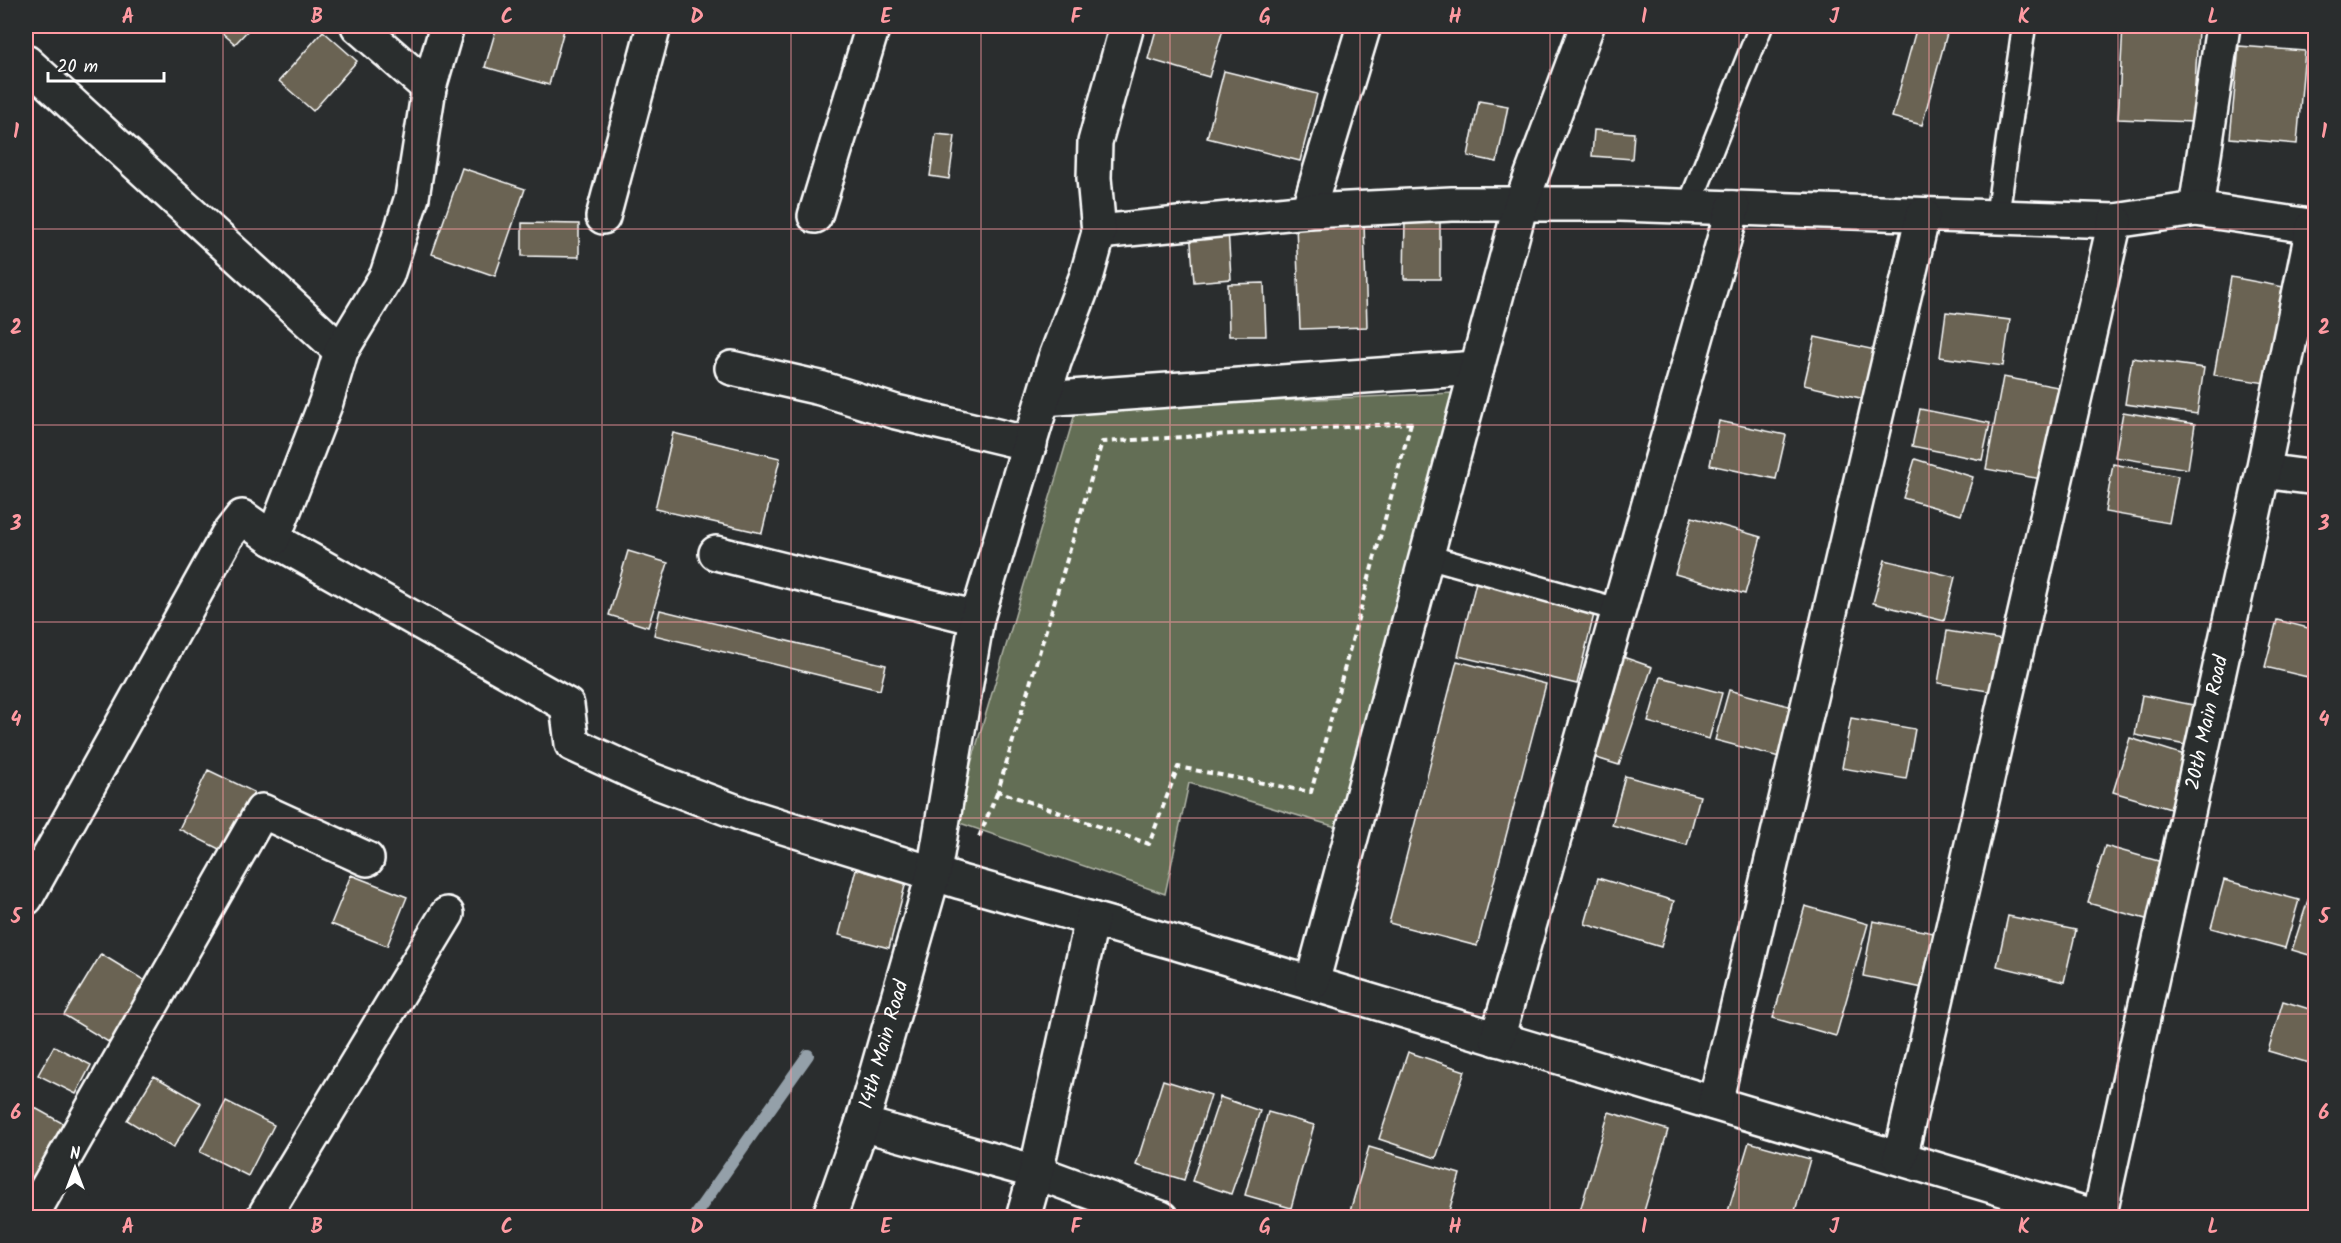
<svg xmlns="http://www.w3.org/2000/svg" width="2341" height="1243" font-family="Kalam,sans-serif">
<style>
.green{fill:#646e54;stroke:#b2b6aa;stroke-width:1.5}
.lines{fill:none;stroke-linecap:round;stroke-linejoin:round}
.stream{stroke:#94a0a9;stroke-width:12}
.building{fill:#6a6453;stroke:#fff;stroke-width:1.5}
.service-casing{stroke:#fff;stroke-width:27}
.minor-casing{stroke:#fff;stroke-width:38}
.path{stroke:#fff;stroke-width:4;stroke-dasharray:6 4.5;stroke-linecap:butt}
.service{stroke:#2a2d2e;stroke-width:22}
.minor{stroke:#2a2d2e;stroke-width:33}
.grid{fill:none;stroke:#ff9aa2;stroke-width:1.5;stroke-opacity:0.55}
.labels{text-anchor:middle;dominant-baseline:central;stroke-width:4.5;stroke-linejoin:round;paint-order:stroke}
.street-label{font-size:20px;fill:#fff;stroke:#2a2d2e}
.neatline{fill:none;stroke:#ff9aa2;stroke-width:2}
.grid-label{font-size:20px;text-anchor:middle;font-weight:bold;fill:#ff9aa2}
</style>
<rect width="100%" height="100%" fill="#2a2d2e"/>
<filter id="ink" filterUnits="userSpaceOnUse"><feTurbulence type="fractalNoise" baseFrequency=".0167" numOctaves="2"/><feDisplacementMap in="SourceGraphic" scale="12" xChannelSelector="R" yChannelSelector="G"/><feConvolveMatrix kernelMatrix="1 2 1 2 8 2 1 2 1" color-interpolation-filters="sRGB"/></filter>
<g filter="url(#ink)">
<path class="green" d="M1453 393 1343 829 1189 783 1165 894 954 821 1076 410Z"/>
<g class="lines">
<path class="stream" d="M693 1218 808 1055"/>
</g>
<path class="building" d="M214 26H252L235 44Z
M497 26H565L549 85 485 67Z
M1157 26H1224L1209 77 1148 59Z
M1917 26H1949L1922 125 1892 117Z
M2123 26 2198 30 2193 122 2118 119Z
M323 31 357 61 313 111 279 81Z
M2239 46 2305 51 2297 144 2230 138Z
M1224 71 1317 94 1300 161 1207 138Z
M2316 93V140H2312Z
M1479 101 1508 106 1497 162 1468 156Z
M1594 130 1634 133 1632 159 1592 156Z
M936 134 955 136 949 179 930 176Z
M462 168 525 189 495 276 432 254Z
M1405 219 1440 220V279H1404Z
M1364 222 1367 327 1300 329 1296 224Z
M522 223 579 224V257L522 256Z
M1228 228 1231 279 1194 282 1190 231Z
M2231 277 2289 288 2272 384 2214 375Z
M1264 283 1266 336H1229L1228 284Z
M1946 312 2010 320 2003 366 1940 357Z
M1815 337 1880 351 1869 400 1804 385Z
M2132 358 2204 368 2197 414 2125 404Z
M2003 377 2069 389 2052 481 1986 469Z
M1920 409 1990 423 1982 460 1912 446Z
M2123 412 2195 424 2188 469 2115 457Z
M1719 421 1786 435 1776 479 1710 465Z
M673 433 780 458 762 533 655 509Z
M1915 459 1973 477 1961 515 1903 498Z
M2113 464 2178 476 2169 523 2105 512Z
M1692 517 1761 537 1745 594 1675 574Z
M628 551 668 563 648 627 609 615Z
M1885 560 1955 577 1944 621 1873 603Z
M1476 582 1595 610 1577 684 1458 656Z
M660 610 886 665 880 690 654 635Z
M2277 620 2316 630V679L2265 667Z
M1947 631 2009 641 2000 693 1938 683Z
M1623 657 1652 667 1619 765 1590 756Z
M1457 661 1546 684 1477 946 1389 923Z
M1661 677 1722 693 1709 739 1648 722Z
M1729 690 1800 709 1787 759 1715 740Z
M2142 695 2204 707 2196 747 2135 735Z
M1851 718 1915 729 1906 779 1842 768Z
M2130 738 2191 757 2174 810 2113 792Z
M208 770 254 792 225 852 179 829Z
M1625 776 1700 796 1687 845 1612 825Z
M2105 846 2169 864 2153 921 2088 903Z
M856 869 906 882 889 948 839 935Z
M351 875 407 897 387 946 331 924Z
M1598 878 1674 901 1661 947 1585 924Z
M2224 880 2299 900 2285 948 2211 928Z
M2308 900 2316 902V957L2292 950Z
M1805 906 1868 924 1836 1036 1773 1018Z
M2008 916 2076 930 2064 982 1997 966Z
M1873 921 1944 935 1933 990 1863 976Z
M101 954 147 982 110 1043 64 1015Z
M2283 1001 2316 1011V1065L2268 1051Z
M54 1046 91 1065 76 1094 38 1075Z
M1408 1052 1465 1071 1436 1158 1379 1139Z
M154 1076 201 1103 173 1148 127 1120Z
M1163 1080 1211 1095 1184 1180 1136 1165Z
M1220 1097 1260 1111 1231 1194 1192 1181Z
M226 1101 274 1125 248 1176 200 1152Z
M26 1103 64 1124 26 1196Z
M1268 1112 1314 1125 1291 1208 1245 1195Z
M1609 1112 1668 1130 1642 1218H1601L1580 1211Z
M1749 1142 1810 1159 1793 1218H1726Z
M1369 1147 1460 1174 1447 1218H1348Z"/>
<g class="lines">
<defs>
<path id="service" d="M1689 206 1761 26
M1997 217 2024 26
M1426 556 1619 610"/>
<g id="minor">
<path d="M358 26 429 88"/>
<path d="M26 62 341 351"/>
<path d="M2196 209 2223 26"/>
<path d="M1308 211 1364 26"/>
<path d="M815 216 873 26"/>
<path d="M603 217 654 26"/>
<path d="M1099 232 1308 211 1452 204H1620L2115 221 2196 209 2316 227"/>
<path d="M732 368 820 388 896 412 1030 444"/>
<path d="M1043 399 1477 368"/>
<path d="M2263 471 2316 478"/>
<path d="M273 539 567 705 572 744 646 778 745 815 961 882 1176 943 2100 1218"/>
<path d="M716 553 977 618"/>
<path d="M26 898 227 536 242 517 273 539 326 402 341 351 387 275 412 197 429 88 447 26"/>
<path d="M1312 983 1521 204 1587 26"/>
<path d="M1497 1039 1733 208"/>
<path d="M1715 1103 1923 215"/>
<path d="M862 1124 1036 1172 1161 1218"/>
<path d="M1900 1158 2115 221"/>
<path d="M30 1218 262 811 367 859"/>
<path d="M263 1218 447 914"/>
<path id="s1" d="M829 1218 862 1124 934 872 977 618 1054 362 1087 275 1099 232 1094 178 1095 142 1127 26"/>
<path d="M1023 1218 1036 1172 1092 919"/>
<path id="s2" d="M2099 1218 2263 471 2313 227"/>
</g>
</defs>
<use href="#service" class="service-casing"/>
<use href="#minor" class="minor-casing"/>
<path class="path" d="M1411 423 1311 792 1178 767 1149 844 998 791 1102 442Z
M979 837 998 791"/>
<use href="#service" class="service"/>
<use href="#minor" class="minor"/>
</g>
</g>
<path class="grid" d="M223 26V1218M412 26V1218M602 26V1218M791 26V1218M981 26V1218M1170 26V1218M1360 26V1218M1550 26V1218M1739 26V1218M1929 26V1218M2118 26V1218M26 229H2316M26 425H2316M26 622H2316M26 818H2316M26 1014H2316"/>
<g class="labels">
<g class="street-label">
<text stroke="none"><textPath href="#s2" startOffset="507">20th Main Road</textPath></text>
<text stroke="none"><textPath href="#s1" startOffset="182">14th Main Road</textPath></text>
</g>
</g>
<rect width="2341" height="1243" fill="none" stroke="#2a2d2e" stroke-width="66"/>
<g transform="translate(75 1168)" stroke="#2a2d2e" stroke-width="4.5" paint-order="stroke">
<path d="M0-4.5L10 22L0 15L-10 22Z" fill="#ffffff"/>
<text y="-9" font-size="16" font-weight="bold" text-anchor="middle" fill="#ffffff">N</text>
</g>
<path d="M48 72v9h116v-9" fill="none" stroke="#ffffff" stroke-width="3"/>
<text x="57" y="72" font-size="18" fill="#ffffff" stroke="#2a2d2e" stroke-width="4.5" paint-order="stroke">20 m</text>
<rect x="33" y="33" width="2275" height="1177" class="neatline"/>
<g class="grid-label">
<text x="128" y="23">A</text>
<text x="317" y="23">B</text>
<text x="507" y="23">C</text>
<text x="697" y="23">D</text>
<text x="886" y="23">E</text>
<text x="1076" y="23">F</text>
<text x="1265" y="23">G</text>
<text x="1455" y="23">H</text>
<text x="1644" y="23">I</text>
<text x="1834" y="23">J</text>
<text x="2024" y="23">K</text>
<text x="2213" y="23">L</text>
<text x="16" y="138">1</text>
<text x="2324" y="138">1</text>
<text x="16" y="334">2</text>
<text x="2324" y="334">2</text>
<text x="16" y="530">3</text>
<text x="2324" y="530">3</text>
<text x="16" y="726">4</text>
<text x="2324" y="726">4</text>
<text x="16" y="923">5</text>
<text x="2324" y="923">5</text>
<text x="16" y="1119">6</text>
<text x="2324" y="1119">6</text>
<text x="128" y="1233">A</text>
<text x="317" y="1233">B</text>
<text x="507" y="1233">C</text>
<text x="697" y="1233">D</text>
<text x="886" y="1233">E</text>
<text x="1076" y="1233">F</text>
<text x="1265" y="1233">G</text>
<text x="1455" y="1233">H</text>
<text x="1644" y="1233">I</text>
<text x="1834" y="1233">J</text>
<text x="2024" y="1233">K</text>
<text x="2213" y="1233">L</text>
</g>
</svg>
